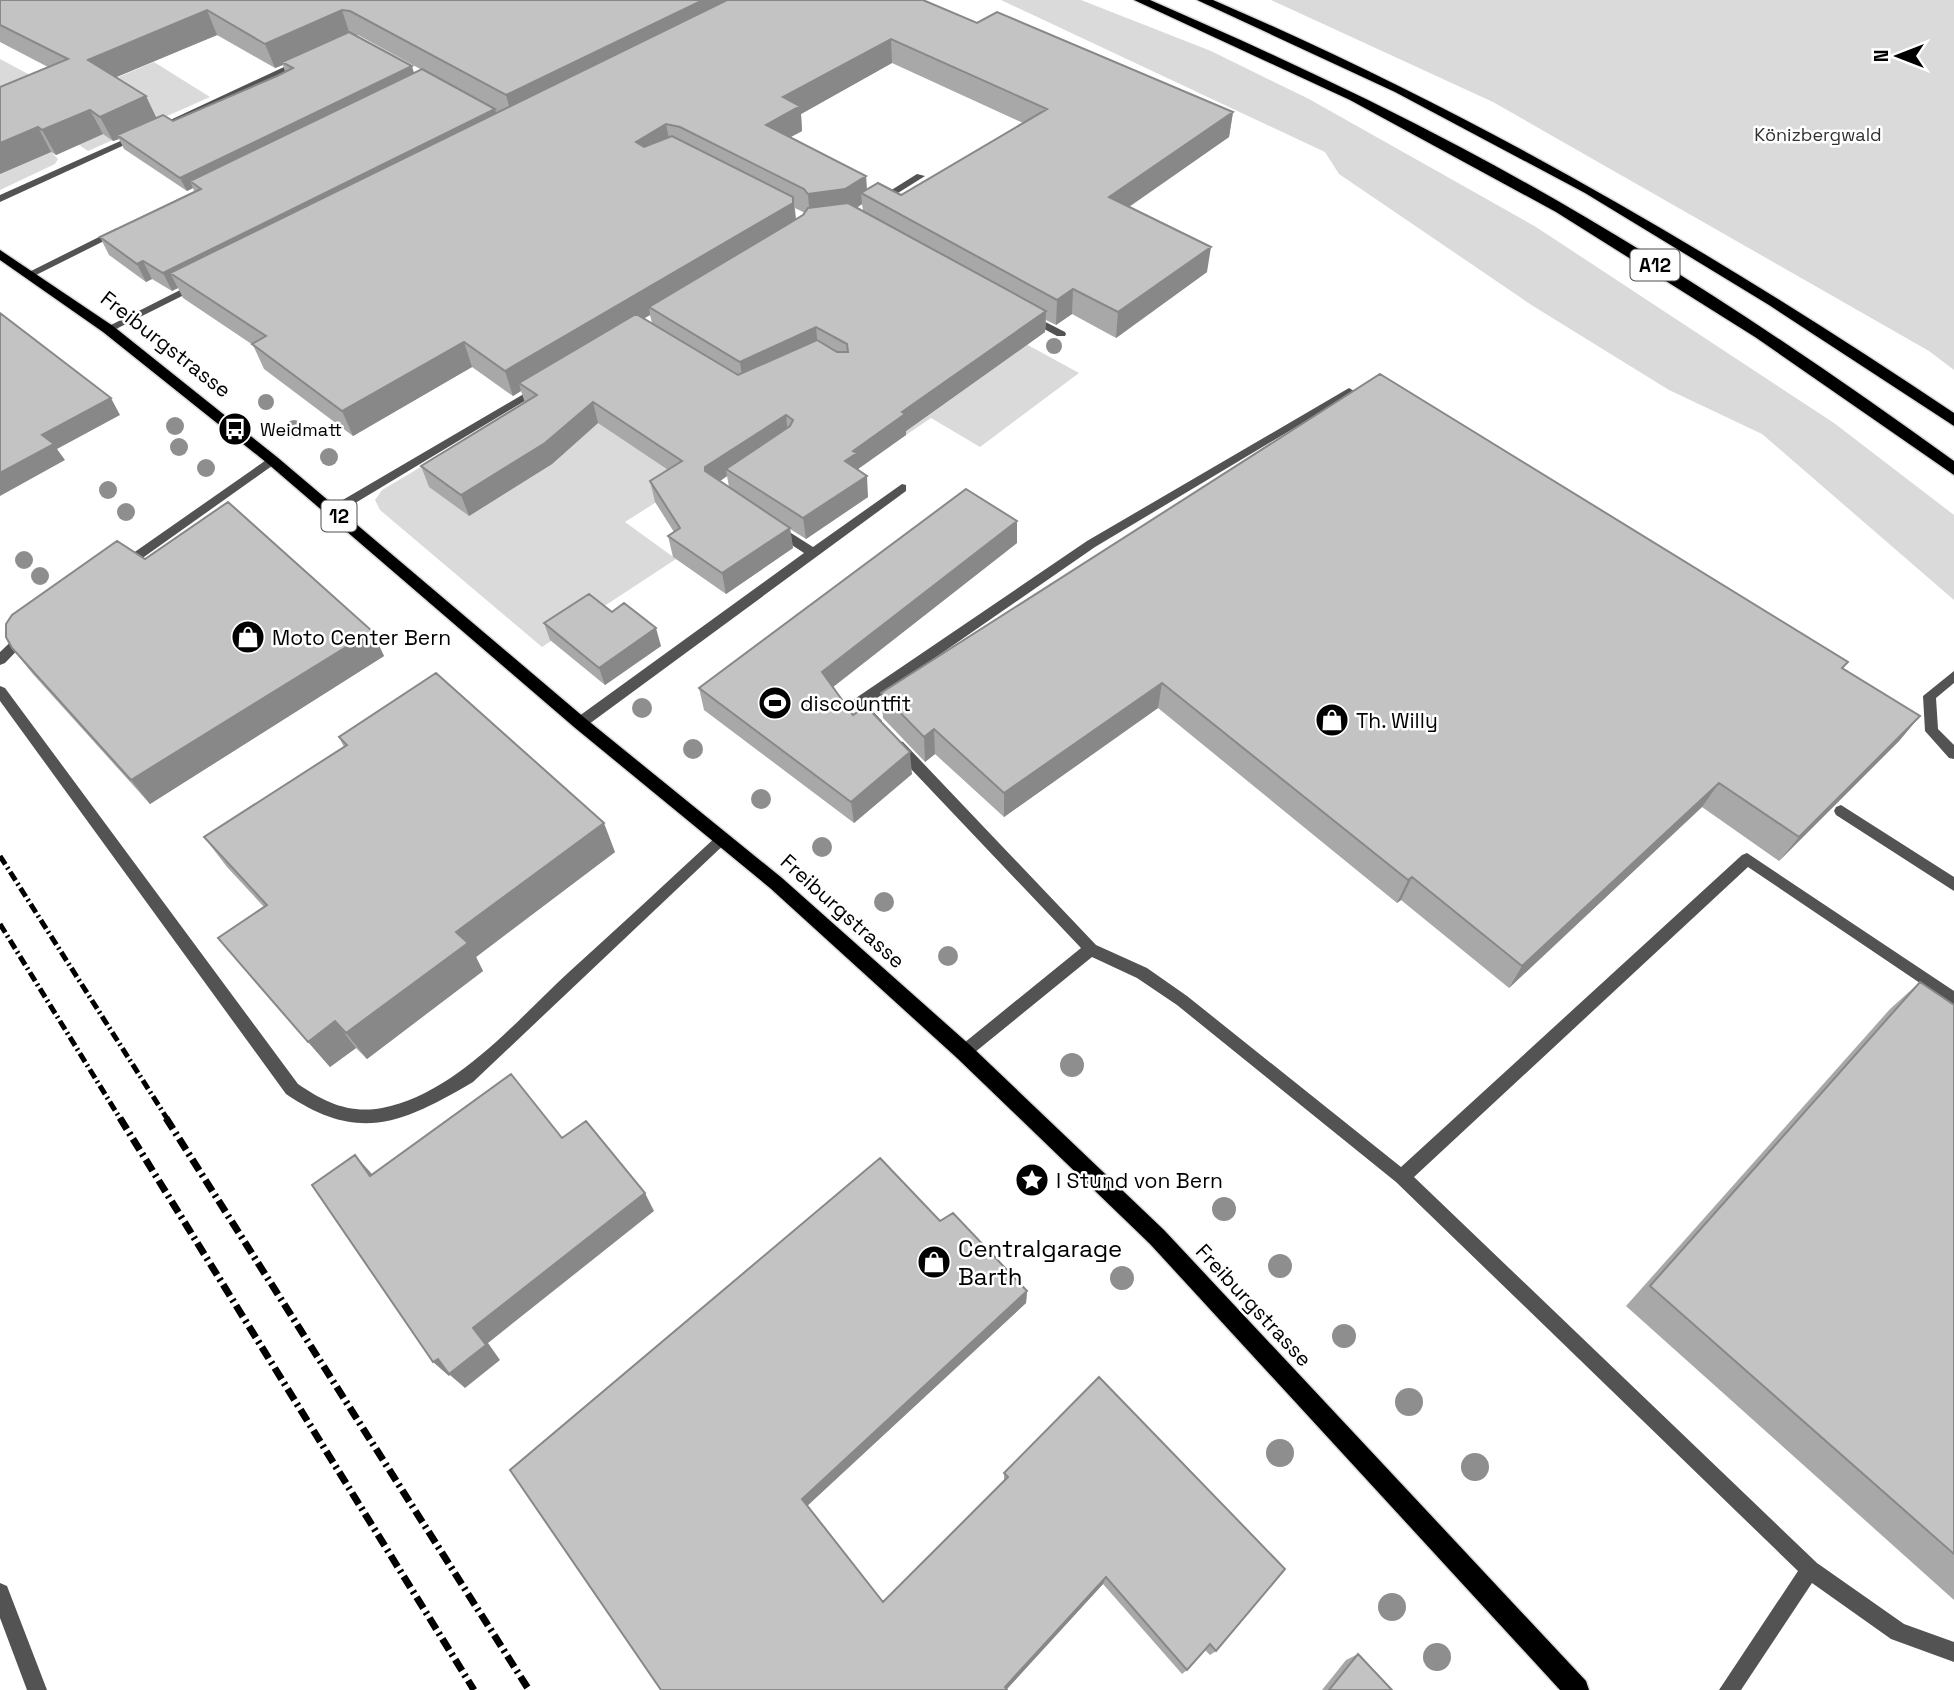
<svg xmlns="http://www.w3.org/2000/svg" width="1954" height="1690" font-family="'Space Grotesk',sans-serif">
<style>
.green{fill:#dadada;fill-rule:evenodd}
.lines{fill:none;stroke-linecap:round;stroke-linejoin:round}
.primary-casing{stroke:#dbdbdb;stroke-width:3}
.highway-casing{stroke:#dbdbdb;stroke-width:3}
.lane{fill:#535353;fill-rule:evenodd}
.primary{fill:#000;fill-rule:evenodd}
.highway{fill:#000;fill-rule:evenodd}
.rail-far1{stroke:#000;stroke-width:5;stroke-dasharray:10 3.5 2 3.5;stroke-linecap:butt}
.rail{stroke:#000;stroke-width:7;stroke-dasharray:13 4.5 2.5 4.5;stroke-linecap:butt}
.tree{fill:#8e8e8e}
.wall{fill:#a8a8a8;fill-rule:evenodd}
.shaded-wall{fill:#888}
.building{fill:#c3c3c3;stroke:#888;stroke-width:2}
.labels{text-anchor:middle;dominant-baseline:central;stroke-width:5;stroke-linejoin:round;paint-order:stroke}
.far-park-label{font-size:18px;fill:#313131;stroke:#fff}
.far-poi-label{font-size:18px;fill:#000;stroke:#fff;text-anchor:start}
.shield{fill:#fff;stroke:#4c4c4c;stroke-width:2}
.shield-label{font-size:19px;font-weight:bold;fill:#000}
.street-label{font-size:21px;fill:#000;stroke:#fff}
.poi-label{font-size:21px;fill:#000;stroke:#fff;text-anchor:start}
.near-poi-label{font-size:24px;fill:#000;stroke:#fff;text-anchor:start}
</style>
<rect width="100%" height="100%" fill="#fff"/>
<path class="green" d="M1001 0H1081L1211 51 1309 99 1536 227 1834 423 1954 515V600L1762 434 1669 390 1533 306 1339 174 1325 152Z
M1271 0H1954V370L1929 351 1493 102Z
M210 30 218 35 198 43 190 38 90 89 154 62 210 97 88 151 32 113 0 117V59L43 82Z
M51 152 58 159 55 164 0 190V174Z
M819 231 1079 373 980 447 931 418 906 435Z
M612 354 568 402 665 468 726 429 749 443 625 522 676 559 542 647 380 510 375 500 382 490ZM535 457 548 467 543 465 469 516 430 487Z"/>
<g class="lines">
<defs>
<path id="primary" d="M0 250 113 326 277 457 586 719 782 878 971 1046 1164 1230 1586 1681 1589 1690H1560L1150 1244 957 1058 770 888 574 727 267 463 103 332 0 260Z"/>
<path id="highway" d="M1134 0H1150C1256 46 1360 94 1462 148 1634 239 1796 347 1954 461V475L1755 337 1556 212 1350 100Z
M1197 0H1213C1478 114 1715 253 1954 413V426L1769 305 1585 193 1395 92Z"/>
</defs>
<use href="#primary" class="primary-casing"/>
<use href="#highway" class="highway-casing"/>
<path class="lane" d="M299 60 306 62 161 130 153 128Z
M136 134 144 136 0 202V195Z
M917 174 925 176 882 203 874 201Z
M117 228 122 231 120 233 34 276 25 274Z
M198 281 203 284 202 286 112 331 108 332 103 329Z
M1030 314 1065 332 1066 334 1065 336H1057L1026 319 1025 317Z
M539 385 543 386V390L337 514H329V508Z
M1349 388 1354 391 1353 393 1095 547 867 705 882 721 880 725H870L853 708 851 704 853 700 1087 541Z
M272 456 276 457V463L127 569H119L117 566 119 563Z
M902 484 906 485V491L585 727H575L573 723 575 719 804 553 772 532V526H780L813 547Z
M26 629 32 634 30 637 5 663 0 665V652L22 631Z
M1954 671V683L1936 698 1938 729 1954 745V759L1949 758 1925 731 1923 696Z
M0 686 5 688 298 1084C324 1102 349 1114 382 1108 455 1094 516 1021 569 972 619 927 668 881 718 835H728L730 839 473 1082C403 1123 359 1144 286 1094L0 701Z
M898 741 903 742 1096 945 1147 968 1187 996 1401 1167 1742 855 1747 853 1954 991V1006L1748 867 1414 1177 1817 1563 1904 1624 1954 1642V1662L1891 1639 1812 1583 1741 1690H1719L1798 1571 1396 1182 1177 1005 1137 978 1092 957 969 1057 964 1059 959 1057 956 1052 959 1047 1081 948 893 750 891 746 893 742Z
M1841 805 1954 877V891L1836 815 1834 811 1836 807Z
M0 1583 7 1586 47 1690H27L0 1618Z"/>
<use href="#primary" class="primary"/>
<use href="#highway" class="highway"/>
<path class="rail-far1" d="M0 856 168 1120
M0 924 121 1120"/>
<path class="rail" d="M120 1118 474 1690
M166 1118 529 1690"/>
</g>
<g class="tree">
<circle cx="1054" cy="346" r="8"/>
<circle cx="266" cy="402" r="8"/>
<circle cx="175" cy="426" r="9"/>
<circle cx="294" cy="429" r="9"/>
<circle cx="179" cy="447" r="9"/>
<circle cx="329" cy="457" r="9"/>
<circle cx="206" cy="468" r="9"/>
<circle cx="108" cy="490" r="9"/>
<circle cx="126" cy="512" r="9"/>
<circle cx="24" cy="560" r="9"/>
<circle cx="40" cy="576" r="9"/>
<circle cx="642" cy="708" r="10"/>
<circle cx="693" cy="749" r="10"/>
<circle cx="761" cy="799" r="10"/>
<circle cx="822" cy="847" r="10"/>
<circle cx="884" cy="902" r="10"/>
<circle cx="948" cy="956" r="10"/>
<circle cx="1072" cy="1065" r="12"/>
<circle cx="1224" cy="1209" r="12"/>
<circle cx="1280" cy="1266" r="12"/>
<circle cx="1122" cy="1278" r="12"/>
<circle cx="1344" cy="1336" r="12"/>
<circle cx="1409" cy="1402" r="14"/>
<circle cx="1280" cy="1453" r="14"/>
<circle cx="1475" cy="1467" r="14"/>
<circle cx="1392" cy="1607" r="14"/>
<circle cx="1437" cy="1657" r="14"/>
</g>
<path class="wall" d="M0 0 977 23 1233 112 1229 137 1129 207 1207 272 1116 338 1072 314 1056 325 1046 320 1045 332 906 431V435L858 469 868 497 806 539 790 529 793 548 726 594 673 557 668 536 674 532 655 502 650 481 668 470 598 423 552 464 469 516 429 487 421 466 525 403 521 391 513 396 472 367 353 436 264 369 253 345 183 298 178 288 172 291 152 279 146 282 109 255 100 237 194 191 193 188 187 191 124 149 119 139 113 141 103 134 56 155 51 152 0 174 48 67 0 42ZM217 35 275 68 283 65 285 72 173 121 156 118 116 77ZM355 35H358L422 70 414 73ZM892 63 1023 123 901 195 867 190 866 176 790 137 802 131 801 114ZM862 204 863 211 857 208ZM795 208 805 213 796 219ZM650 315 652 323 644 318ZM727 476 729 487 720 481Z
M1380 374 1843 669 1920 716 1899 741 1779 861 1702 807 1509 988 1401 900 1397 903 1158 708 1004 817 935 754 925 762 883 718 881 693Z
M1017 543 833 687 853 715 912 774 854 823 704 710 699 688Z
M145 559 372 631 384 656 150 804 32 673 12 648Z
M612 612 661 646 605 685 550 640 544 623Z
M339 737 615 852 476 957 483 971 367 1059 356 1048 330 1067 218 938 264 907 227 867 204 837 344 747Z
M1920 982 1954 1005V1600L1626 1306 1890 1009Z
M940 1221 1027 1291 1026 1303 807 1506 883 1602 1004 1481V1473L1099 1377 1216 1651 1210 1655 1205 1650 1187 1670 1182 1674 1103 1584 1007 1689 661 1690Z
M1358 1654 1392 1690H1322L1346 1660Z"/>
<path class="shaded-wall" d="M703 0H743L513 120 506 95Z
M207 10 217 35 100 84 88 60Z
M342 10 350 35 282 62 283 65 275 68 265 44Z
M891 39 892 63 801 114 802 131 769 149 766 125 783 97Z
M412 66 416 80 190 181 193 188 187 191 180 178Z
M146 96 158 121 117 135 119 139 113 141 100 117Z
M495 109 500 127 170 273 178 288 172 291 163 273Z
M90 110 103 134 56 155 42 130Z
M1233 112 1229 137 1107 222 1109 197Z
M666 124 671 149 641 167 636 142Z
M38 127 51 152 0 174V143Z
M866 176 867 196 861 193 862 204 847 213 810 219 808 194Z
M793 197 796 222 649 307 650 315 526 388 519 383 521 391 513 396 505 371Z
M1211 247 1207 272 1116 338 1118 312Z
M143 261 152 279 146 282 137 264Z
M1073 289 1072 314 1056 325 1057 300Z
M1046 311 1045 332 906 431V435L858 469 859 474 845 461 853 451 902 412Z
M816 327 818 349 743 383 740 362Z
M464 342 472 367 353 436 342 411Z
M111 398 120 415 57 449 65 460 0 496V473L42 435Z
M593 402 598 423 552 464 469 516 461 495Z
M786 415 788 436 726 469 727 476 710 488 705 467Z
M867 476 868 497 806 539 803 518Z
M1017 521V543L824 694 822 672Z
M790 528 793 548 726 594 722 573Z
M656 628 661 646 605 685 599 668Z
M372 631 384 656 150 804 131 780Z
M1162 683 1158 708 1004 817V793Z
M1920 716 1899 741 1779 861 1799 837Z
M934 729 935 754 925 762 924 737Z
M910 752 912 774 854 823 851 802Z
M1719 783 1702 807 1509 988 1522 966Z
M604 823 615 852 476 957 483 971 367 1059 346 1033 456 932Z
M1412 877 1401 900 1397 903 1408 880Z
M335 1021 356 1048 330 1067 308 1042Z
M355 1155 371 1173 386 1193 370 1176Z
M645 1193 654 1211 488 1343 500 1360 465 1388 450 1375 449 1376 433 1362 473 1328Z
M1027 1291 1026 1303 806 1507 802 1499Z
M1106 1577 1103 1584 1006 1690 1005 1687Z"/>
<path class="building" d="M0 0H703L506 95 350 11 342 10 265 44 207 10 88 60 146 96 100 117 90 110 42 130 38 127 0 143V87L68 59 0 25Z
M727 0H923L977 23 997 12 1233 112 1109 197 1211 247 1118 312 1073 289 1057 300 861 193 878 183 901 195 1047 109 891 39 783 97 800 106 766 125 866 176 845 189 808 194 804 189 680 127 666 124 636 142 644 147 672 136 793 197V203L505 371 464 342 342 411 252 344 266 336 170 273Z
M349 32 412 66 180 178 117 135 163 115 173 121 277 76 293 68 282 62Z
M422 69 495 109 163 273 143 261 137 264 100 237 201 189 190 181Z
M848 203 1046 311 902 412 905 414 853 451 857 453 845 461 867 476 803 518 726 469 790 426 793 420 786 415 705 467V471L790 528 722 573 668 536 680 528 650 481 682 461 593 402 545 443 461 495 421 466 537 395 519 383 636 314 738 375 817 340 837 352H848L847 344 816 327 740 362 649 307 803 215 808 208Z
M0 313 111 398 42 435 54 444 0 473Z
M1380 374 1848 662 1842 668 1920 716 1799 837 1719 783 1522 966 1412 877 1408 880 1162 683 1004 793 934 729 924 737 881 693Z
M966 489 1017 521 822 672 853 715 866 706 910 752 851 802 699 688Z
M228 502 372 631 131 780 12 648 6 637V624L12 615 117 541 145 559Z
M589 594 612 612 624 603 656 628 599 668 544 623Z
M436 673 604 823 456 932 468 943 346 1033 335 1021 308 1042 218 938 267 905 204 837 347 745 339 737Z
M1920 982 1954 1005V1554L1650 1286Z
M511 1074 562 1138 586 1121 645 1193 473 1328 486 1345 449 1374 438 1359 433 1362 312 1185 355 1155 370 1176Z
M880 1158 940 1221 953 1213 1027 1291 802 1499 883 1602 1008 1477 1004 1473 1099 1377 1285 1569 1216 1651 1210 1644 1187 1670 1106 1577 1005 1687 1007 1690H661L510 1470Z
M1358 1654 1392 1690H1329Z"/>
<defs>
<symbol id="bus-disc" viewBox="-11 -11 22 22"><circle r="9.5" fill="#000" stroke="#fff"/><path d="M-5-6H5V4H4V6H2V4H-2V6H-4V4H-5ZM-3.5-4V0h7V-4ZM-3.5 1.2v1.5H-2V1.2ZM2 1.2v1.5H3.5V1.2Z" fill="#fff"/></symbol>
<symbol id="shop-disc" viewBox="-11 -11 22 22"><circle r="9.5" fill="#000" stroke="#fff"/><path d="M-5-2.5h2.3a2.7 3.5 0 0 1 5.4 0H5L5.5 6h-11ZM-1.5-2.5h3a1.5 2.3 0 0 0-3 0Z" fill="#fff"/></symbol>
<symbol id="stadium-disc" viewBox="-11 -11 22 22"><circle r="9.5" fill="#000" stroke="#fff"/><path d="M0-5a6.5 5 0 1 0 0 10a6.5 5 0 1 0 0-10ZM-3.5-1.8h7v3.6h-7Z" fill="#fff"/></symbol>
<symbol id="sight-disc" viewBox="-11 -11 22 22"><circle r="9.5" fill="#000" stroke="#fff"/><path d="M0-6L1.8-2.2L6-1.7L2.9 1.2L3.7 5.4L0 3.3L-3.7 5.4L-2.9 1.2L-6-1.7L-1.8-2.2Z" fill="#fff"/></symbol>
</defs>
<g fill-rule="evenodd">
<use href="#bus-disc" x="216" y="410" width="38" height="38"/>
<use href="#shop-disc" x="229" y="618" width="38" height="38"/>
<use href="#stadium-disc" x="756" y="684" width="38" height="38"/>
<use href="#shop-disc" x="1313" y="701" width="38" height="38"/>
<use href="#sight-disc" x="1013" y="1161" width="38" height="38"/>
<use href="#shop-disc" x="915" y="1243" width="38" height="38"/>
</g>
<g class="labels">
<g class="far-park-label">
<text x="1818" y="134">Könizbergwald</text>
</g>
<g class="far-poi-label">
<text x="260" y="429">Weidmatt</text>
</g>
<g class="shield">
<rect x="1630.5" y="249.5" width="49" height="31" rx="5"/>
<rect x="321.5" y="500.5" width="35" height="31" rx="5"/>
</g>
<g class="shield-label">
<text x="1655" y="265">A12</text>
<text x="339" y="516">12</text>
</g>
<g class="street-label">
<text transform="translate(166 344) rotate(38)">Freiburgstrasse</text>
<text transform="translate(843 911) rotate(42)">Freiburgstrasse</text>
<text transform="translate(1254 1305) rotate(47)">Freiburgstrasse</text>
</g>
<g class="poi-label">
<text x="272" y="637">Moto Center Bern</text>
<text x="800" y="703">discountfit</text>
<text x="1356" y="720">Th. Willy</text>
<text x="1056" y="1180">I Stund von Bern</text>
</g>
<g class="near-poi-label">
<text x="958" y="1248">Centralgarage<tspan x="958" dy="28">Barth</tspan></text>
</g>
</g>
<g transform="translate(1898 56) rotate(270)" stroke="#ffffff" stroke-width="5" paint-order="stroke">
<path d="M0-5L12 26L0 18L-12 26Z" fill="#000000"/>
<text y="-10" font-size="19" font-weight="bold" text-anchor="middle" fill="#000000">N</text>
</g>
</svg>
